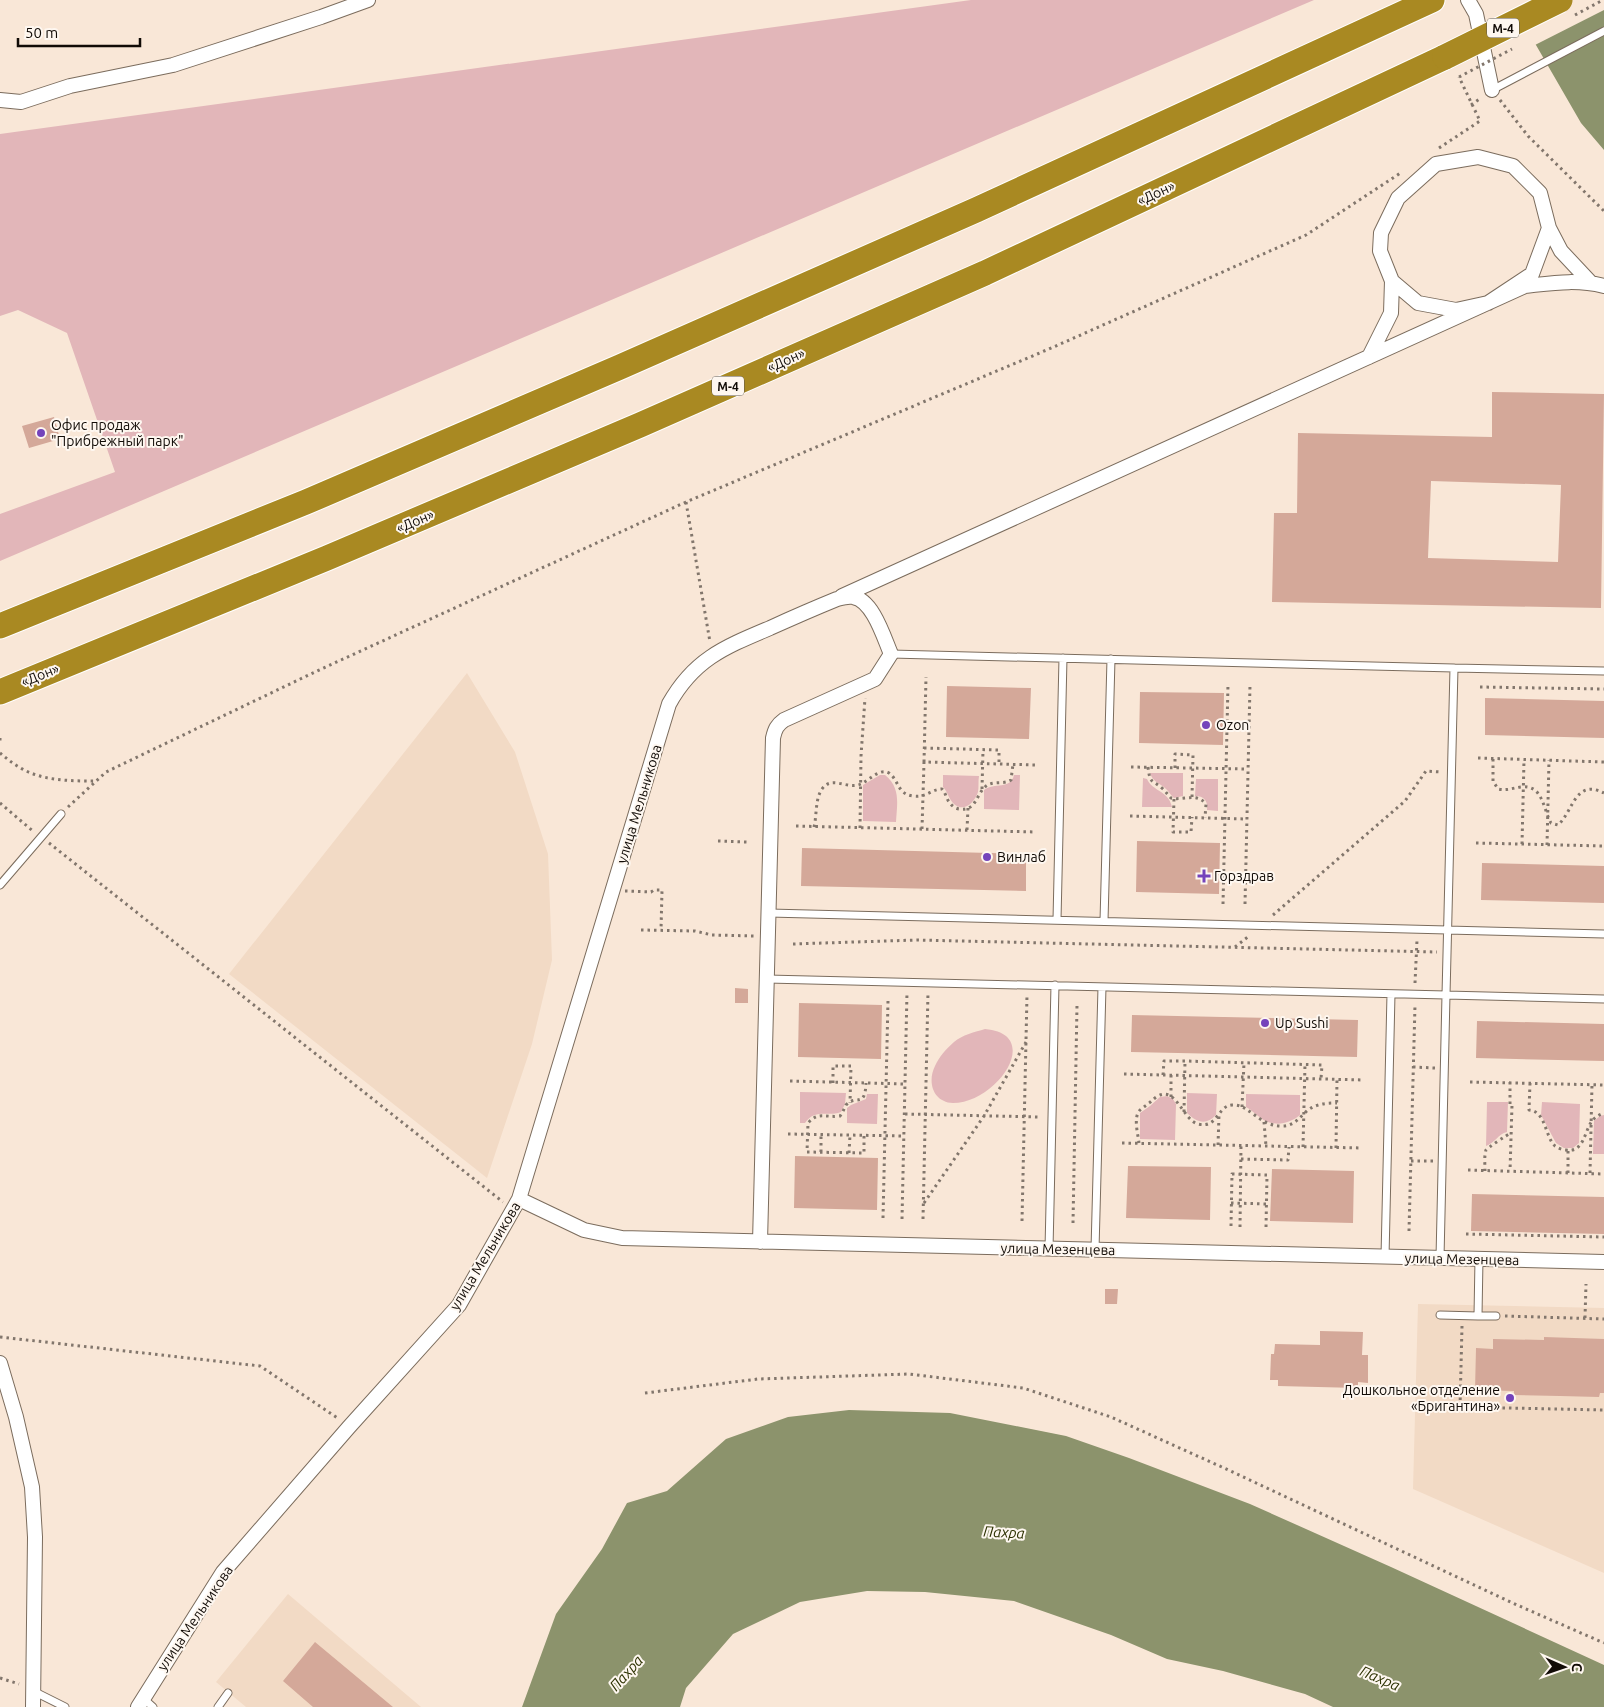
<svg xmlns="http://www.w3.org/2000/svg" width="1604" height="1707" font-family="Ubuntu,sans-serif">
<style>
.built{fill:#f2dac5}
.green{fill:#e2b6b9}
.water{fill:#8c936c}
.pier{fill:#f9e7d7}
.building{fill:#d4a899;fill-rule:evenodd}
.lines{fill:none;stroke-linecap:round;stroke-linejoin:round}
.service-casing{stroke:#7b6c5d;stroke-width:9}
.minor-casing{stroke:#7b6c5d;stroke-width:16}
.motorway-casing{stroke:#fff;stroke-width:27}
.path{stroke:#82766c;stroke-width:3;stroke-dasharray:2.5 4;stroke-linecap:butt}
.service{stroke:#fff;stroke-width:7}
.minor{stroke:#fff;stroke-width:14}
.motorway{stroke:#a98922;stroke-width:25}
.motorway-bridge-casing{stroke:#fff;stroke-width:27;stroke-linecap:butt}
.path-bridge{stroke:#82766c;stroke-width:3;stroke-dasharray:2.5 4;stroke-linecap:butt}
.motorway-bridge{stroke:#a98922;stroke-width:25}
.poi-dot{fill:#7443bb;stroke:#fef7f0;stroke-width:2}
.labels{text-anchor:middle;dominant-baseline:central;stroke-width:4;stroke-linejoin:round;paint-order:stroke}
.shield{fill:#fef7f0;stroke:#58524c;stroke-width:1}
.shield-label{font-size:12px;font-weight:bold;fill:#110b06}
.street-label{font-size:14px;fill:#110b06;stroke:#fef7f0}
.poi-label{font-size:14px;fill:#110b06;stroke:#fef7f0;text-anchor:start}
.water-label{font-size:15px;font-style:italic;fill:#2c3100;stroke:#fef7f0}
</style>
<rect width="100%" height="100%" fill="#f9e7d7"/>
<path class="built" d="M467 673 515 752 548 854 552 960 532 1044 487 1178 229 974Z
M1418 1304 1604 1308V1573L1413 1489Z
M288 1594 421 1707H246L216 1682Z"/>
<path class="green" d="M971 0H1314L0 561V514L115 472 67 333 18 310 0 316V134Z
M1150 773H1183V796L1174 798C1170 795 1169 791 1165 788 1158 782 1153 782 1150 773Z
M880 775H885C901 788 897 804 896 822L863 821V785Z
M943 775 979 776C978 781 979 787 978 792 975 802 964 813 954 804 949 800 948 792 943 787Z
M1014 775H1020L1019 810 984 809V790C994 782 1011 790 1014 775Z
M1143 778 1147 779C1152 791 1169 791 1172 807H1142Z
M1196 779H1218V811L1207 810C1208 802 1205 796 1195 796Z
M985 1029C1044 1034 997 1103 953 1103 933 1102 927 1082 935 1066 939 1057 946 1049 954 1042 962 1035 975 1032 985 1029Z
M800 1092 846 1093 845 1104 841 1112C828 1117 815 1108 805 1123H800Z
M1187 1093 1217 1094 1216 1115C1206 1126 1196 1122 1187 1113Z
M867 1094H878L877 1124 847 1123V1108L851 1105 866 1099Z
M1246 1094 1300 1095V1115C1289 1124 1275 1127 1262 1119 1256 1115 1252 1110 1246 1107Z
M1167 1096 1173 1099 1176 1104 1175 1140 1140 1139V1113L1150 1106 1160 1097Z
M1487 1102H1508L1507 1132C1498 1134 1495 1143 1486 1146Z
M1542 1102 1580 1104 1579 1143 1573 1148H1564L1556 1143 1541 1115Z
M1604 1115V1154H1593L1594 1121 1600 1116Z"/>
<path class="water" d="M1604 0V150L1581 123 1525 26Z
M849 1410 950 1413 1066 1436 1129 1458 1250 1504 1391 1567 1604 1665V1707H1333L1305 1694 1223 1671 1167 1659 1111 1635 1014 1601 925 1592 867 1591 800 1602 733 1634 686 1688 680 1707H522L556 1614 602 1549 627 1503 667 1491 726 1439 788 1417Z"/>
<path class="pier" d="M1500 0H1604V10L1533 46 1523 28Z"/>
<path class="building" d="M1492 392 1604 394 1601 608 1272 602 1274 513H1297L1298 433 1492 437ZM1431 481 1561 485 1558 562 1428 558Z
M54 417 60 439 29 448 22 426Z
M947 686 1031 688 1029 739 946 737Z
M1140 692 1224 693 1223 745 1139 743Z
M1485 698 1604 701V738L1485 735Z
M1137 841 1220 843 1219 894 1136 892Z
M802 848 1026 854V891L801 886Z
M1482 863 1604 866V903L1481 900Z
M735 988 748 989V1003H735Z
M799 1003 882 1005 881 1059 798 1057Z
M1132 1015 1358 1020 1357 1057 1131 1052Z
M1477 1021 1604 1024V1061L1476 1058Z
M795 1156 878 1158 877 1210 794 1208Z
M1128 1166 1211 1167 1210 1220 1126 1218Z
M1272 1169 1354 1171 1353 1223 1270 1221Z
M1472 1194 1604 1197V1234L1471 1231Z
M1105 1289H1118L1117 1304H1105Z
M1320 1331 1363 1332 1362 1355H1368V1383L1358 1382V1388L1278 1386V1380H1270L1271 1354H1274L1275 1344 1320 1345Z
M1544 1337 1604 1339V1393H1600L1599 1397 1560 1396 1514 1395V1391L1475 1390 1476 1348 1493 1349V1339L1544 1340Z
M315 1642 393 1707H313L283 1681Z"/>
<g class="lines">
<defs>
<path id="service" d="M1492 90 1604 31
M1454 668 1604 671
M0 885 61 814
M769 913 1604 934
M1057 920 1063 658
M1104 921 1111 659
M767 979 1446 995 1454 668 891 654
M1049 1249 1055 985
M1095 1250 1102 987
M1385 1257 1391 994
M1440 1258 1446 995 1604 999
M1479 1259 1478 1316H1496
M1440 1315 1478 1316
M33 1691 65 1707
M143 1698 153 1707
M218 1707 228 1693"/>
<path id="minor" d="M1468 0 1476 14 1492 90
M0 100 21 102 70 86 173 65 321 17 368 0
M1478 157 1513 166 1540 193 1549 228 1532 274 1488 303 1456 310 1418 303 1392 281 1380 251 1381 233 1398 198 1436 164Z
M1549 228 1561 251 1591 283
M1369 357 1391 313 1392 281
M842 596 1525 286C1553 283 1576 279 1604 286
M519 1199 584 1230 622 1238 1604 1262
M0 1363 16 1417 32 1487 35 1537 33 1707
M138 1707 223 1572 349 1427 459 1305 519 1199 669 704C694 659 725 647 770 628 792 618 815 608 837 599 841 598 848 596 853 597 873 600 884 638 891 654L875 679 784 720C777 725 775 729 773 738L760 1242"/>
<path id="motorway" d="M0 626 306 502 620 367 976 210 1432 0
M0 692 327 558 640 425 985 273 1445 57"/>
</defs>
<use href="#service" class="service-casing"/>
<use href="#minor" class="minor-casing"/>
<use href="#motorway" class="motorway-casing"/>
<path class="path" d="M1500 100 1528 136 1604 211
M1471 105 1481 98
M1439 148 1480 121 1459 77
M686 502 710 642
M1480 687 1604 689
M0 738V741
M924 748 999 750V764
M0 753C6 758 12 763 19 767 41 781 70 781 95 781
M1478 758 1604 762
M1493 759V781L1498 789C1507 791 1512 788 1521 787 1543 784 1543 809 1551 823L1558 825C1573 812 1575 778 1604 793
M924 762 926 677
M1131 767 1248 769
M1148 767C1150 785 1152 779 1163 789 1166 792 1168 795 1171 798 1183 801 1196 792 1206 804L1205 818
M1175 768V754L1193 755 1192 797
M982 789 983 750
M1174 799 1173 832H1191L1192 817
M0 803 34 832
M68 807 106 772 317 671 686 502 1049 349 1306 235 1402 172
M1130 816 1247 819
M796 826 1035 832
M814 827C817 815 815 799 822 789 831 776 845 788 858 785 867 783 879 767 889 773 899 780 897 794 913 796 926 798 932 789 942 789 946 793 946 799 950 803 952 806 956 809 960 809 976 811 976 795 985 787 992 780 1003 785 1011 780L1013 764
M860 828 861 756 865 698
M922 829 924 762 1036 765
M967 830 968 808
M718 841 747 842
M49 843 503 1202
M1476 843 1604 846
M1522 844 1524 760
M1547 845 1549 760
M625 891 651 892 654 890H662L661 930
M1223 904 1228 684
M1245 904 1250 685
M1273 915 1405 801 1426 771 1441 772
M641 930 695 931 712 935 755 936
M793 944 917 940 1437 952
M1235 947 1249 936
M1415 983 1417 940
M1413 1067 1435 1068
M1124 1074 1363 1080
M1163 1075 1164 1061H1185L1322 1065 1321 1079
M790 1081 905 1084
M1470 1082 1604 1085
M1510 1082V1105H1512L1510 1171
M833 1083V1066H851L850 1103
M1530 1083 1529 1110C1546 1111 1545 1137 1555 1146 1558 1148 1562 1150 1566 1150 1584 1153 1584 1132 1592 1121 1595 1117 1599 1115 1604 1113
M1171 1097V1075
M1242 1107 1244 1063
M1184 1112 1185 1061
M905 1114 1040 1117
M1264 1122 1266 1146
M788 1134 904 1136
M864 1136V1153L807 1152 808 1123C819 1111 825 1118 840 1116 843 1112 844 1109 846 1105 856 1094 865 1109 866 1083
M1122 1143 1362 1148
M1139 1143C1138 1134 1133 1117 1140 1110 1143 1107 1146 1106 1149 1103 1152 1101 1154 1098 1158 1096 1176 1086 1183 1120 1198 1124 1218 1129 1217 1106 1232 1105 1250 1104 1259 1127 1283 1126 1294 1126 1300 1117 1308 1110 1316 1104 1326 1103 1337 1103
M1218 1145 1219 1115
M1303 1147 1305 1064
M1336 1148 1337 1079
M821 1152V1135
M849 1153 850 1135
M1241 1159 1288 1160 1289 1147
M1411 1161H1433
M1468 1170 1604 1174
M1485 1171C1485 1165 1484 1156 1486 1150 1486 1149 1508 1134 1511 1133
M1568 1173V1150
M1590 1173 1592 1084
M924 1203 984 1116 1026 1042
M1231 1203 1267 1204
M883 1218 888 1001
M902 1219 907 992
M923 1219 928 992
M1022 1221 1027 995
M1073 1223 1077 1005
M1231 1226 1232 1174 1267 1175 1266 1227
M1240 1227 1241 1145
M1409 1231 1415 1005
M1466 1234 1604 1237
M1505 1316 1604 1319
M1585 1318 1586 1284
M1462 1326 1460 1407 1604 1410
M0 1337 260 1366 339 1419
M645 1393 758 1379 909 1374 1023 1388 1111 1417 1224 1468 1517 1605 1604 1643
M0 1678 19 1684"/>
<use href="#service" class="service"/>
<use href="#minor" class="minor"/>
<use href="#motorway" class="motorway"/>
<defs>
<path id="motorway-bridge" d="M1445 57 1560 0"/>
</defs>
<use href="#motorway-bridge" class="motorway-bridge-casing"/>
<path class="path-bridge" d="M1575 15 1603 0
M1459 77 1512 49"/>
<use href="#motorway-bridge" class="motorway-bridge"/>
</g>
<g class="poi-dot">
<circle cx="41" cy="433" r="5"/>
<circle cx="1206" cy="725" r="5"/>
<circle cx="987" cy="857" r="5"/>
<path d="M1201.5 868.5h5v5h5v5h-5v5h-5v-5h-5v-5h5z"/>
<circle cx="1265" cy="1023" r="5"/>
<circle cx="1510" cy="1398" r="5"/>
</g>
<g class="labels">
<g class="shield">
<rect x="1487" y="18.5" width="32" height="19" rx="4"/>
<rect x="712" y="376.5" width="32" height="19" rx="4"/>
</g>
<g class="shield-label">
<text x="1503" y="28">М-4</text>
<text x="728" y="386">М-4</text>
</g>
<g class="street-label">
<text transform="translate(1156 193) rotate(-25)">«Дон»</text>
<text transform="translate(786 360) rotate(-24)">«Дон»</text>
<text transform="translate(415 521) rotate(-23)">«Дон»</text>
<text transform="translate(40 675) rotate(-22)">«Дон»</text>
<text transform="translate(639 804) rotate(-73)">улица Мельникова</text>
<text transform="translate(1058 1249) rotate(1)">улица Мезенцева</text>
<text transform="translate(485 1256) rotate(-59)">улица Мельникова</text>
<text transform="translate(1462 1259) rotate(1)">улица Мезенцева</text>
<text transform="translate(195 1618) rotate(-56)">улица Мельникова</text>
</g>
<g class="poi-label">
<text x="51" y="425">Офис продаж<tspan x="51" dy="16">"Прибрежный парк"</tspan></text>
<text x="1216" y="725">Ozon</text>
<text x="997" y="857">Винлаб</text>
<text x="1214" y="876">Горздрав</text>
<text x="1275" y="1023">Up Sushi</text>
<text x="1500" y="1390" text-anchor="end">Дошкольное отделение<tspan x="1500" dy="16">«Бригантина»</tspan></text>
</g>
<g class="water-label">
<text transform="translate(1004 1532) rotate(3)">Пахра</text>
<text transform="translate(626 1673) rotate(-48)">Пахра</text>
<text transform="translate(1380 1678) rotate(23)">Пахра</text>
</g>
</g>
<g transform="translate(1564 1667) rotate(92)" stroke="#fef7f0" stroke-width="4" paint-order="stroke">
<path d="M0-4L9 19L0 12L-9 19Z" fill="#110b06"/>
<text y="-8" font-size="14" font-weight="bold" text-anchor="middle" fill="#110b06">С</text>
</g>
<path d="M18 38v8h122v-8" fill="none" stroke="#110b06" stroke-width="2.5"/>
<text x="25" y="38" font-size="15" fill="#110b06" stroke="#fef7f0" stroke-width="4" paint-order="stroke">50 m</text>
</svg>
